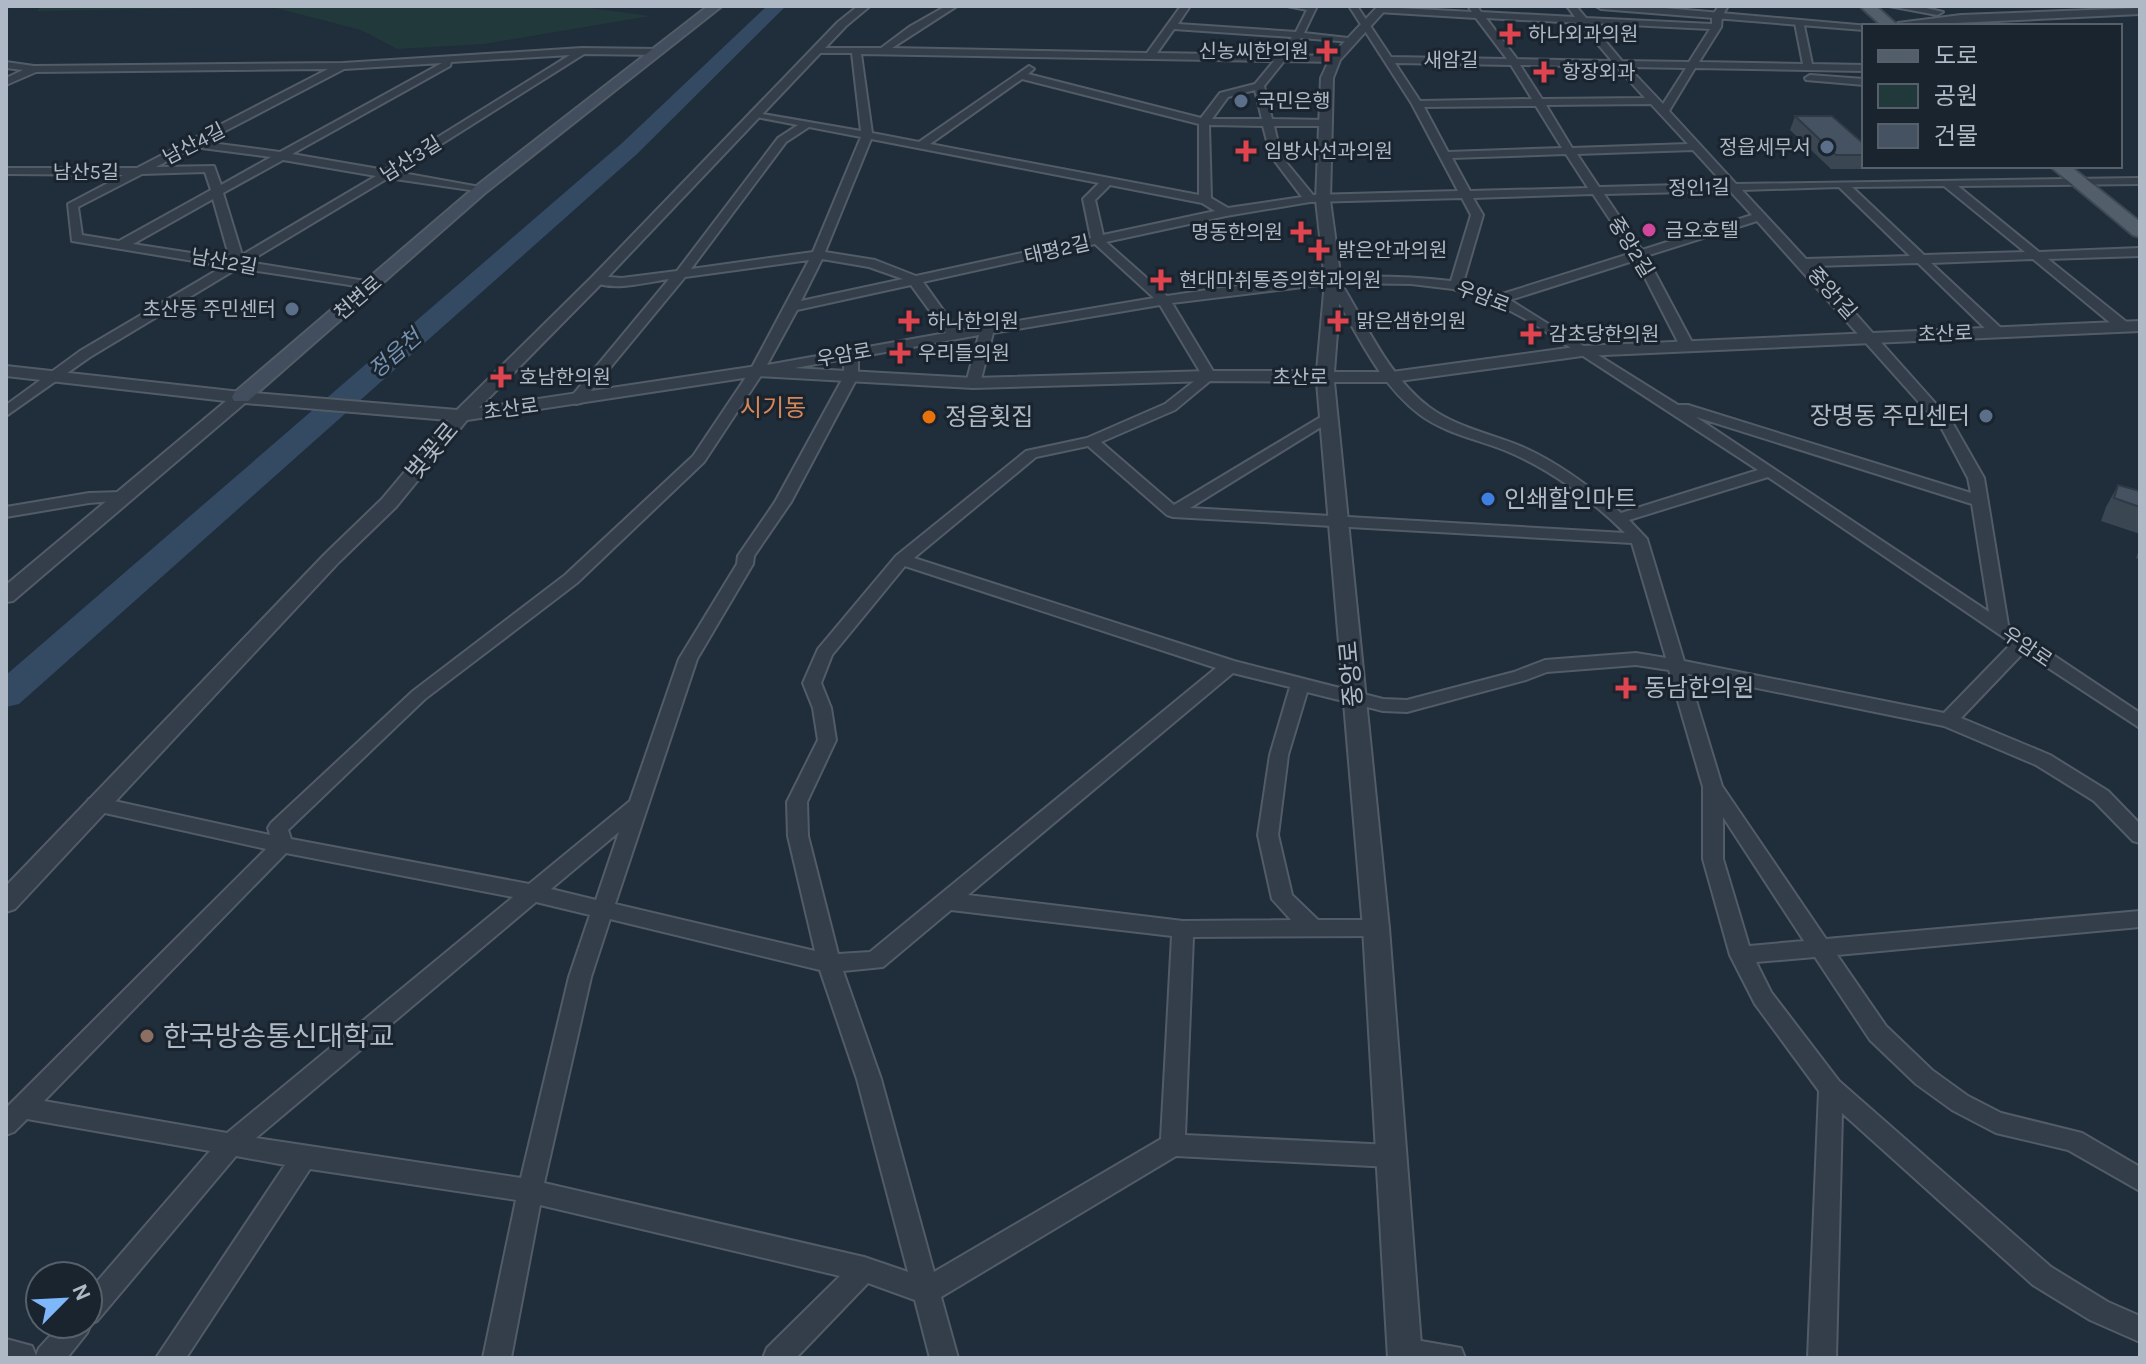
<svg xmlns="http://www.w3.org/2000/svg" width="2146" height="1364" font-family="Karla,'Noto Sans KR',sans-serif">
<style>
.green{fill:#22393b}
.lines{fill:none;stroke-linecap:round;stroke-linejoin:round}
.river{fill:#334a62;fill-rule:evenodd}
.minor-casing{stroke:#525c67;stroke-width:4}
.tertiary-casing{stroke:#525c67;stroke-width:4}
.secondary-casing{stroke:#525c67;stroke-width:4}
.primary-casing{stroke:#3d4853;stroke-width:4}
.minor{fill:#343e4a;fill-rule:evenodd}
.tertiary{fill:#343e4a;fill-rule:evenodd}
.secondary{fill:#424e5d;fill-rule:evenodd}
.primary{fill:#525e6a;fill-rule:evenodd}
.wall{fill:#3a4753}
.building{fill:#445261;stroke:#303944;stroke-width:2}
.health-dot{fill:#e0444e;stroke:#1a242e;stroke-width:3}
.service-dot{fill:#5c6f8a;stroke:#1a242e;stroke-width:3}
.hotel-dot{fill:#d1479c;stroke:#1a242e;stroke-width:3}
.food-dot{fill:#e8710a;stroke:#1a242e;stroke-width:3}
.shop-dot{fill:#3f7fe0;stroke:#1a242e;stroke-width:3}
.education-dot{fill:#8d6e63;stroke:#1a242e;stroke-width:3}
.labels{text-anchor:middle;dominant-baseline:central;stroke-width:6;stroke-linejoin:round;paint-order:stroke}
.far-poi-label{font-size:20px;fill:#afb9c6;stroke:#1a242e;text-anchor:start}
.far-street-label{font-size:20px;fill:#afb9c6;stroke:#1a242e}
.far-water-label{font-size:22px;font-style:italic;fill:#7592b0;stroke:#1a242e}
.far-quarter-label{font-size:24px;fill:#d78759;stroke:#1a242e}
.poi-label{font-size:24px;fill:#afb9c6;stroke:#1a242e;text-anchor:start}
.street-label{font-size:24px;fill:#afb9c6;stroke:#1a242e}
.near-poi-label{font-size:28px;fill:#afb9c6;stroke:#1a242e;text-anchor:start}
</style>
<rect width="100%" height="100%" fill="#202d3a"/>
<path class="green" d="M41 6H575L650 16 484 44 397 49 361 30 272 7 37 11Z"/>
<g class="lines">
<path class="river" d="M767 6H786L637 154 19 704 6 707V675L621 144Z"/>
<defs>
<path id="minor" d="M946 6H957L892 48 1147 53 1181 6H1190L1178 24 1296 32 1307 10 1287 6H1317L1304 33 1357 39 1352 42 1301 38 1288 55 1335 56 1340 59 1335 62 1284 61 1264 86 1272 119 1327 120 1332 123 1327 126H1274L1281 156 1313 195 1458 191 1412 104 1349 6H1357L1391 57 1507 59 1476 18 1378 12 1381 7 1472 12 1468 6H1477L1481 12 1575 17 1567 6H1576L1586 18 1712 24V16L1719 6H1728L1722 16 1721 27 1699 62 1803 64 1795 23 1803 21 1812 64 1864 65V71L1695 68 1669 111 1736 184 2140 178V184L1958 186 2039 252 2140 248V256L2048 259 2129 324V330H2119L2033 259 1931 263 2002 329 2004 332 1997 336 1992 335 1918 263 1813 266 1952 422 1984 478 2008 625 2140 713V728L2024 652 1961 718 2050 755 2108 791 2140 824V843L2133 841 2094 801 2036 765 1944 726 1688 674 1722 786 1826 939 2140 911V927L1837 955 1886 1026 1932 1070 1968 1096 2001 1113 2082 1133 2140 1167V1191L2068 1150 1996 1133 1952 1110 1916 1084 1870 1040 1815 957 1756 962 1771 992 1839 1081 2051 1267 2108 1302 2140 1316V1342L2090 1320 2033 1285 1842 1113 1836 1358H1808L1819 1091 1755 1004 1730 955 1703 859V787L1669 670 1636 665 1547 672 1526 680 1407 712 1383 711 1307 692 1288 755 1278 835 1292 895 1318 920H1376L1384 922 1387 928 1384 934 1376 936 1193 937 1185 1135 1391 1145 1400 1148 1403 1156 1400 1164 1391 1167 1176 1156 941 1297 958 1358H930L915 1300 868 1283 796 1358H763L767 1348 840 1276 540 1205 511 1358H483L516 1200 310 1169 186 1358H156L285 1165 236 1156 97 1321 91 1324 87 1333 67 1358H35L39 1348 61 1324H88V1292L210 1151 27 1119 14 1132 6 1135V1108L266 849 96 811 89 809 86 804 89 799 96 797 270 835 268 828 271 823 413 691 565 575 693 456 750 371 809 260 685 277 581 403 576 404 569 400 571 397 669 279C647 282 610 293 591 280L597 276 622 278 677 271 778 138 798 125 751 116V112L861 131 852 53H817L814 52V48H881L909 27ZM1486 18 1580 23 1612 61 1517 59ZM1590 23 1710 29 1689 62 1622 61ZM1174 29 1292 37 1278 55 1157 53ZM861 54 1274 61 1255 84 1220 93 1201 118 1028 74 1034 69 1029 66 919 142 872 133ZM1395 63 1511 65 1532 99 1420 101ZM1520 65 1617 67 1645 98 1542 99ZM1628 67 1686 68 1663 104ZM1022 79 1199 124V195L930 144ZM1255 90 1262 119H1212L1228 97ZM1651 104 1688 144 1572 148 1546 105ZM1536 106 1562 148 1448 152 1424 107ZM1209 125 1263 126 1271 156 1302 197 1228 208 1211 198ZM809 127 861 137 813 252 691 269 786 142ZM871 139 1099 183 1083 199 1091 238 916 276 875 260 825 252ZM1693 150 1724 184 1599 187 1577 154ZM1566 154 1588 188 1470 191 1452 158ZM1110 185 1202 203 1215 211 1103 235 1095 200ZM1944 186 2025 252 1924 255 1852 187ZM1839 187 1910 256 1806 259 1742 190ZM1730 191 1752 215 1642 250 1604 194ZM1593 194 1632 253 1499 295 1463 283 1483 215 1473 198ZM1462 198 1471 215 1451 281C1355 270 1262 281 1167 296L1106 242 1226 216 1310 202ZM1757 221 1941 427 1968 478 1971 493 1688 405H1678L1510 300 1636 260 1680 346 1687 350 1692 349 1694 346 1646 256ZM1095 244 1154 298 958 331 923 282ZM822 259 869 267 903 279 801 301ZM1341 283 1411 284 1453 289 1490 300 1531 322 1758 470 1621 513C1592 488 1560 464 1525 448 1493 434 1457 428 1429 407 1389 377 1367 326 1341 283ZM1328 284C1355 328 1377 382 1419 414 1444 433 1476 439 1504 450 1548 468 1591 499 1625 533L1190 508 1334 419 1336 416 1329 412 1174 505 1101 442 1175 410 1216 376 1172 303ZM911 285 946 333 767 365 797 310ZM1160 305 1202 375 1165 404 1087 438 1026 451 896 556 818 649 803 683 813 708 818 740 787 802 788 836 815 951 615 904 697 659 753 564 754 556 791 502 858 376V357L979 335 966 383 973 387 980 383 993 333ZM844 359V376L775 502 738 556 737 564 679 659 630 801 529 884 291 839 288 830 425 699 577 583 704 462 762 374ZM1696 417 1972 504 1989 612ZM1088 446 1167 515 1173 517 1632 543 1666 658 1636 653 1545 660 1514 672 1407 700 1383 699 1234 661 914 558 1036 457ZM1768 477 2012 643 1944 713 1684 661 1647 539 1629 520ZM905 566 1216 668 870 952 838 954 808 836 807 802 836 740 831 708 821 683 832 655ZM1233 673 1290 687 1270 755 1258 835 1272 899 1291 920 1183 921 968 895ZM1723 817 1804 941 1749 946 1723 859ZM619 832 596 900 551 889ZM286 853 513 897 227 1133 44 1101ZM536 902 590 915 569 977 521 1178 256 1138ZM951 910 1172 936 1161 1139 934 1272 881 1079 843 971 883 967ZM610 919 820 970 857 1079 908 1272 864 1257 544 1183 591 977Z
M582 48 658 49 663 52 658 55 584 54 397 172 480 187 484 188V192L388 178 248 262 372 282 378 286 376 289 238 268 90 357 6 416V405L80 351 224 266 72 241 68 204 123 175 6 174V168H137L328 69 36 72 6 85V78L23 70 6 68V62L34 66 343 63ZM570 55 385 170 292 154 450 66 451 62ZM442 63 280 152 204 142 344 69ZM194 147 271 157 221 185 214 166 156 167ZM283 160 376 176 242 255 223 193ZM205 172 211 190 119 241 82 235 78 207 142 174ZM213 199 230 259 133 244Z
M1810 75 1864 79V85L1806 80 1805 78Z
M122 492 127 494 130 497 127 500 89 503 6 517V507L89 493Z
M1404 1338 1461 1348 1465 1358H1393L1391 1351 1394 1341Z"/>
<path id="tertiary" d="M858 6H870L846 26 602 283 479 408 757 366 973 378 1209 371H1317L1325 281 1316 200 1321 78 1331 56 1378 6H1389L1340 60 1333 78 1330 200 1341 281 1334 372H1392L1582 346 2140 321V331L1582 356 1392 382H1334L1389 928 1422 1358H1388L1363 928 1317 382 1209 381 973 388 757 376 467 420 396 507 339 562 15 909 6 912V886L325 554 382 499 448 420 245 403 13 601 6 602V585L226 401 6 376V366L241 392 457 410 592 277 838 22Z
M1596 6H1642L1869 26H1864V30L1601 9Z
M1889 6H1918L1943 12 1937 15Z
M2140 8V14L1892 26 1898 23 1961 15Z
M6 1339 32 1346 37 1358H6Z"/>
<path id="secondary" d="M708 6H722L485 193 248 401H234L232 397 234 393 475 187Z"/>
<path id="primary" d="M1860 6H1876L1898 26H1882Z
M2050 166H2070L2140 222V237L2133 235Z"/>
</defs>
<use href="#minor" class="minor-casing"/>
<use href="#tertiary" class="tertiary-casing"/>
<use href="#secondary" class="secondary-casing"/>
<use href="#primary" class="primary-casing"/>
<use href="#minor" class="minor"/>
<use href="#tertiary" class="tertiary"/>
<use href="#secondary" class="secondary"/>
<use href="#primary" class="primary"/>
</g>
<path class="wall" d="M1795 116 1864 144V166H1871L1870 169H1831L1790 130Z
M2118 485 2140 491V534L2101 521 2106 507Z
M2140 547V559L2136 558Z"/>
<path class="building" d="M1795 116H1832L1864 144V155H1836Z
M2118 485 2140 491V507L2114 498Z"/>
<g class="health-dot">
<path d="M1506 22h8v8h8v8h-8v8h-8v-8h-8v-8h8z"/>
<path d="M1323 39h8v8h8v8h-8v8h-8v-8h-8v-8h8z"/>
<path d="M1540 60h8v8h8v8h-8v8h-8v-8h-8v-8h8z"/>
<path d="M1242 139h8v8h8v8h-8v8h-8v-8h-8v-8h8z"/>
<path d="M1297 220h8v8h8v8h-8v8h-8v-8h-8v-8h8z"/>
<path d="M1315 238h8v8h8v8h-8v8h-8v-8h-8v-8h8z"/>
<path d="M1157 268h8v8h8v8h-8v8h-8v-8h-8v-8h8z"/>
<path d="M905 309h8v8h8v8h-8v8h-8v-8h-8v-8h8z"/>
<path d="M1334 309h8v8h8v8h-8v8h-8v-8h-8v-8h8z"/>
<path d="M1527 322h8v8h8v8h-8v8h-8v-8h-8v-8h8z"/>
<path d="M896 341h8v8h8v8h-8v8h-8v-8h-8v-8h8z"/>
<path d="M497 365h8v8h8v8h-8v8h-8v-8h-8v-8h8z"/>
<path d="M1622 676h8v8h8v8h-8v8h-8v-8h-8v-8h8z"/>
</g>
<g class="service-dot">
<circle cx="1241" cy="101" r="8"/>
<circle cx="1827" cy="147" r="8"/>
<circle cx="292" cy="309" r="8"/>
<circle cx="1986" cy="416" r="8"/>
</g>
<circle class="hotel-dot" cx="1649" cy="230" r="8"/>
<circle class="food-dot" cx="929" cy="417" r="8"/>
<circle class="shop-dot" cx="1488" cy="499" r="8"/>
<circle class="education-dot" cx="147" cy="1036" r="8"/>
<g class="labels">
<g class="far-poi-label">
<text x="1528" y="34">하나외과의원</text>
<text x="1309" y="51" text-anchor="end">신농씨한의원</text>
<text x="1562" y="72">항장외과</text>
<text x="1257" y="101">국민은행</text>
<text x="1811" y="147" text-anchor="end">정읍세무서</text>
<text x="1264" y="151">임방사선과의원</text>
<text x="1665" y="230">금오호텔</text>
<text x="1283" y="232" text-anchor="end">명동한의원</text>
<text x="1337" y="250">밝은안과의원</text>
<text x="1179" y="280">현대마취통증의학과의원</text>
<text x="276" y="309" text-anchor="end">초산동 주민센터</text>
<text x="927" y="321">하나한의원</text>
<text x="1356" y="321">맑은샘한의원</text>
<text x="1549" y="334">감초당한의원</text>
<text x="918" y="353">우리들의원</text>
<text x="519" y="377">호남한의원</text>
</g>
<g class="far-street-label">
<text x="1451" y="60">새암길</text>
<text transform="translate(194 144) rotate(-27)">남산4길</text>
<text transform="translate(411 159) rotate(-32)">남산3길</text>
<text x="86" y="172">남산5길</text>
<text transform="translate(1699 188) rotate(-1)">정인1길</text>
<text transform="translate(1631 247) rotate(58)">중앙2길</text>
<text transform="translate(1057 250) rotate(-13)">태평2길</text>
<text transform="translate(224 262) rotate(10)">남산2길</text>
<text transform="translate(1832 293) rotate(48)">중앙1길</text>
<text transform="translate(1483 297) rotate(21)">우암로</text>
<text transform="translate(358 298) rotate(-41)">천변로</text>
<text transform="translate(1945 334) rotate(-2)">초산로</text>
<text transform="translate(844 355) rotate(-10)">우암로</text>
<text x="1300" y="377">초산로</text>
<text transform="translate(511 409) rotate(-8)">초산로</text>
<text transform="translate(2027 647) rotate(34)">우암로</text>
</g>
<g class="far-water-label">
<text transform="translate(395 354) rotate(-41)">정읍천</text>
</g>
<g class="far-quarter-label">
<text x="773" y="408">시기동</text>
</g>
<g class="poi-label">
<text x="1970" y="416" text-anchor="end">장명동 주민센터</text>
<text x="945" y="417">정읍횟집</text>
<text x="1504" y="499">인쇄할인마트</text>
<text x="1644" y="688">동남한의원</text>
</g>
<g class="street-label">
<text transform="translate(432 451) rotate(-50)">벚꽃로</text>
<text transform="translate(1351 674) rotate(-95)">중앙로</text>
</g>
<g class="near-poi-label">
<text x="163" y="1036">한국방송통신대학교</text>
</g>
</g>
<rect width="2146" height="1364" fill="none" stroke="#afb9c6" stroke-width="16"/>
<rect x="1862" y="24" width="260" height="144" fill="#1a242e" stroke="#56606b" stroke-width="2"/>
<rect x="1878" y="50" width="40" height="12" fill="#525e6a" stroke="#56606b" stroke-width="2"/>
<text x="1934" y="64" font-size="24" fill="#afb9c6">도로</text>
<rect x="1878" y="84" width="40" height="24" fill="#22393b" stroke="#56606b" stroke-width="2"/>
<text x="1934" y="104" font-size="24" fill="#afb9c6">공원</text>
<rect x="1878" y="124" width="40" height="24" fill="#445261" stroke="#56606b" stroke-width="2"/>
<text x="1934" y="144" font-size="24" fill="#afb9c6">건물</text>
<g transform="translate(64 1300) rotate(66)"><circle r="38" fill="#1a242e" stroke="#56606b" stroke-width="2"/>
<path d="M0-6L14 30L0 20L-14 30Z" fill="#7fb7fb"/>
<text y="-12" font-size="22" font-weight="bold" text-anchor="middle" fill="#afb9c6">N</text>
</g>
</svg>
